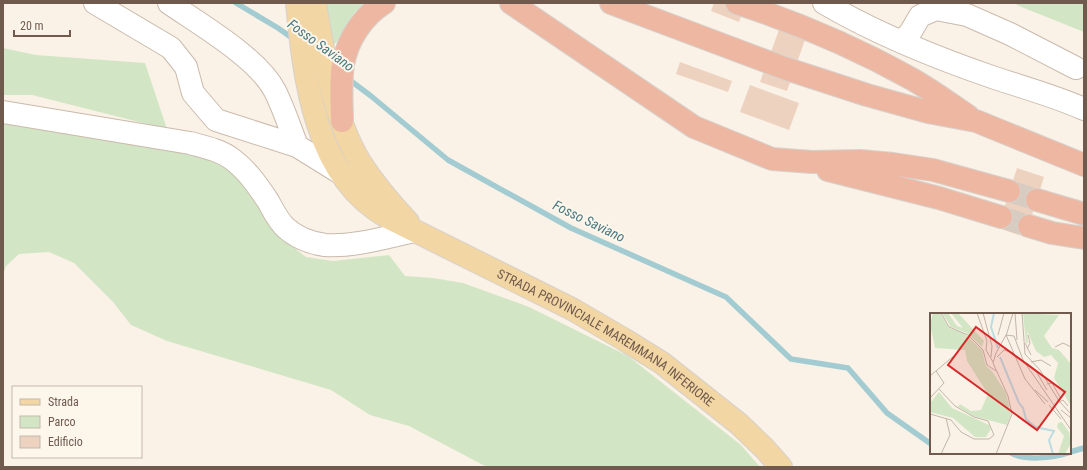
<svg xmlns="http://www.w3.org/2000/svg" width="1087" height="470" font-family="'Roboto Condensed',sans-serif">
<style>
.green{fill:#d2e6c5}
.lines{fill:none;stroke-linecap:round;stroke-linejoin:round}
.stream{stroke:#a3cbd2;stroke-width:5.5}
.building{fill:#edd2c0}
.highway-tunnel{stroke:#d8ccc0;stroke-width:22;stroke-dasharray:22 11;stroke-linecap:butt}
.minor-casing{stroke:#cabaad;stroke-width:24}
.major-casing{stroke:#d7d1cd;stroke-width:24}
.highway-casing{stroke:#d7d1cd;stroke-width:24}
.minor{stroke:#fff;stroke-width:22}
.major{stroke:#f2d6a4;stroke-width:22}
.highway{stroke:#eeb7a2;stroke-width:22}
.labels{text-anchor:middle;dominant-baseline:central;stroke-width:4;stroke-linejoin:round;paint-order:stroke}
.street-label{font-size:13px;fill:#705a4d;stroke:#fdf6eb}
.water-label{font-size:14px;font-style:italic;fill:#497881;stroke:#fdf6eb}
.inset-river{fill:none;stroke:#bcdce1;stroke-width:2}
.inset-road{fill:none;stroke:#c3b5a9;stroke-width:1}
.view{fill:#d62828;fill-opacity:0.15;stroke:#d62828;stroke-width:2}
.inset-edge{fill:none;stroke:#705a4d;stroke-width:2}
</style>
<rect width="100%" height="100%" fill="#faf2e6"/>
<path class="green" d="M320 3H364L354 13 336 43 332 46Z
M1014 3H1084V32L1019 6Z
M3 48 36 55 145 63 167 129 32 95H3Z
M3 120 186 149 216 160 230 169 248 188 284 240 306 257 333 261 389 255 405 276 433 278 463 283 529 307 628 356 741 445 760 467H487L409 426 370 415 331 390 167 341 131 325 113 302 74 263 49 252 19 254 6 266 3 275Z"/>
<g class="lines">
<path class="stream" d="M236 3 278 28 295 40
M347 78 371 96 448 160 571 228 726 297 791 359 848 368 887 413 931 444
M1070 452 1084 448
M1011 453C1024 461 1053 458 1068 453"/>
</g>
<path class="building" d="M714 3H746L739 22 711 11Z
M780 27 806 37 787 91 760 82Z
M680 62 732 81 728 92 676 74Z
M750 85 799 103 789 130 740 112Z
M1017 168 1044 177 1025 237 998 228Z"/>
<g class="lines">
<path class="highway-tunnel" d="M1009 191 1037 200
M1001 217 1029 226"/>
<defs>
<path id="minor" d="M95 3 171 48 186 67 193 93 216 120 297 146 342 174
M169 3C201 25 258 58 275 91 284 109 290 128 297 146
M824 3C877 34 936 58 995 78 1025 88 1055 96 1084 109
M902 41 910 33 920 16 936 9 967 15 1010 34 1076 68
M3 112 190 143C205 147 220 150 232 159 247 170 258 186 268 201 273 210 278 221 286 228 297 238 311 243 325 245 355 247 386 237 415 231"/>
<g id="major">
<path id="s1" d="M297 3C304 77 314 176 387 217L572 309 625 340 662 363 739 424 764 448 781 467"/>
<path d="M315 3C324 56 332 115 360 162 374 184 390 203 408 222"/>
</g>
<path id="highway" d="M511 3 694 127 772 159 812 162 860 161 893 164 933 170 1009 191
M611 3 784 68 867 95 928 112 976 121 1084 165
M737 3C795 22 856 48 910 78 930 89 949 103 968 116
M342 121C342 104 340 83 343 65 347 40 363 16 384 3
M828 170 939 198 1001 217
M1037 200 1084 214
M1029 226 1052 233 1084 238"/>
</defs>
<use href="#minor" class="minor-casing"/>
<use href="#major" class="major-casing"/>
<use href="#highway" class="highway-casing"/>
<use href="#minor" class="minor"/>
<use href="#major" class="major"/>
<use href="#highway" class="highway"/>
</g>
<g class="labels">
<g class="street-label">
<text stroke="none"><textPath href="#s1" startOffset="492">STRADA PROVINCIALE MAREMMANA INFERIORE</textPath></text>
</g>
<g class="water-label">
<text transform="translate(321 45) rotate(36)">Fosso Saviano</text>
<text transform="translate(589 221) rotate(26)">Fosso Saviano</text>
</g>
</g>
<g transform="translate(930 313)">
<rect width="141" height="141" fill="#faf2e6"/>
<path d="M3 0H10L19 15 34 20 52 37 56 53 62 58 76 80 81 101 77 112 43 103 28 94 30 91 41 98 51 97 58 81 37 48 35 37 5 35 0 11ZM12 0H18L27 13 33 15 21 0H28L54 28 52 34 37 20 21 14ZM93 0 129 2 114 23 122 35 129 37 141 51V93L124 65 128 50 121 42 114 44 106 38 97 18 98 30H96ZM9 79 22 95 59 112 61 116 56 124H45L23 105 0 99V90ZM132 109 139 119 141 130 135 141H128L134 123 127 114 128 110Z" fill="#d2e6c5"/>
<path class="inset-river" d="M64 0 61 14 68 35M70 44 89 90 93 95 96 106 105 114 124 118 119 127 123 141"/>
<path class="inset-road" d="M11 0 19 14 38 22 53 37 57 52 66 58M47 0 57 28 56 37 63 49M53 0 62 33 61 44M85 0 87 27M92 0 95 41 110 57 129 88 141 101M68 22 74 0M76 23 83 0M95 30 101 42M125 34 133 30 141 34M97 36 100 30 98 22M67 44 74 37 84 40M101 49 111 47 121 53M97 50 106 58 117 77M0 63 26 41M117 71 122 70 130 84M105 77 118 89M0 85 14 70 6 58M129 89 133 87 138 93M115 91 95 66 76 22 84 23 93 47 141 117M119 92 131 106M131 97 141 105M0 101 21 107 31 119 44 126H59L64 122 58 108 44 104 25 93 9 76M11 141 20 122 16 105M66 141 82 101 78 83 63 50 66 40 76 22"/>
<path class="view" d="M46 14 135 79 107 117 18 52Z"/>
<rect width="141" height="141" class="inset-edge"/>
</g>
<rect width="1087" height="470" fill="none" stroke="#705a4d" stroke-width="8"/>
<rect x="12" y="386" width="130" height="72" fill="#fdf6eb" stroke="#c5b8ac"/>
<rect x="20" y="399" width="20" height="6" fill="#f2d6a4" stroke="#c5b8ac"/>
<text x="48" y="406" font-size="12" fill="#705a4d">Strada</text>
<rect x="20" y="416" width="20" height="12" fill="#d2e6c5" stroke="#c5b8ac"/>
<text x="48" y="426" font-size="12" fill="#705a4d">Parco</text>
<rect x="20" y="436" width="20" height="12" fill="#edd2c0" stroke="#c5b8ac"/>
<text x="48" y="446" font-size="12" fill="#705a4d">Edificio</text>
<path d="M14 30v6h56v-6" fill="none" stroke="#705a4d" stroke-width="2"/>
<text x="20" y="30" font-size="12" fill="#705a4d" stroke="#fdf6eb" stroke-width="3" paint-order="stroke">20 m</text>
</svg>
